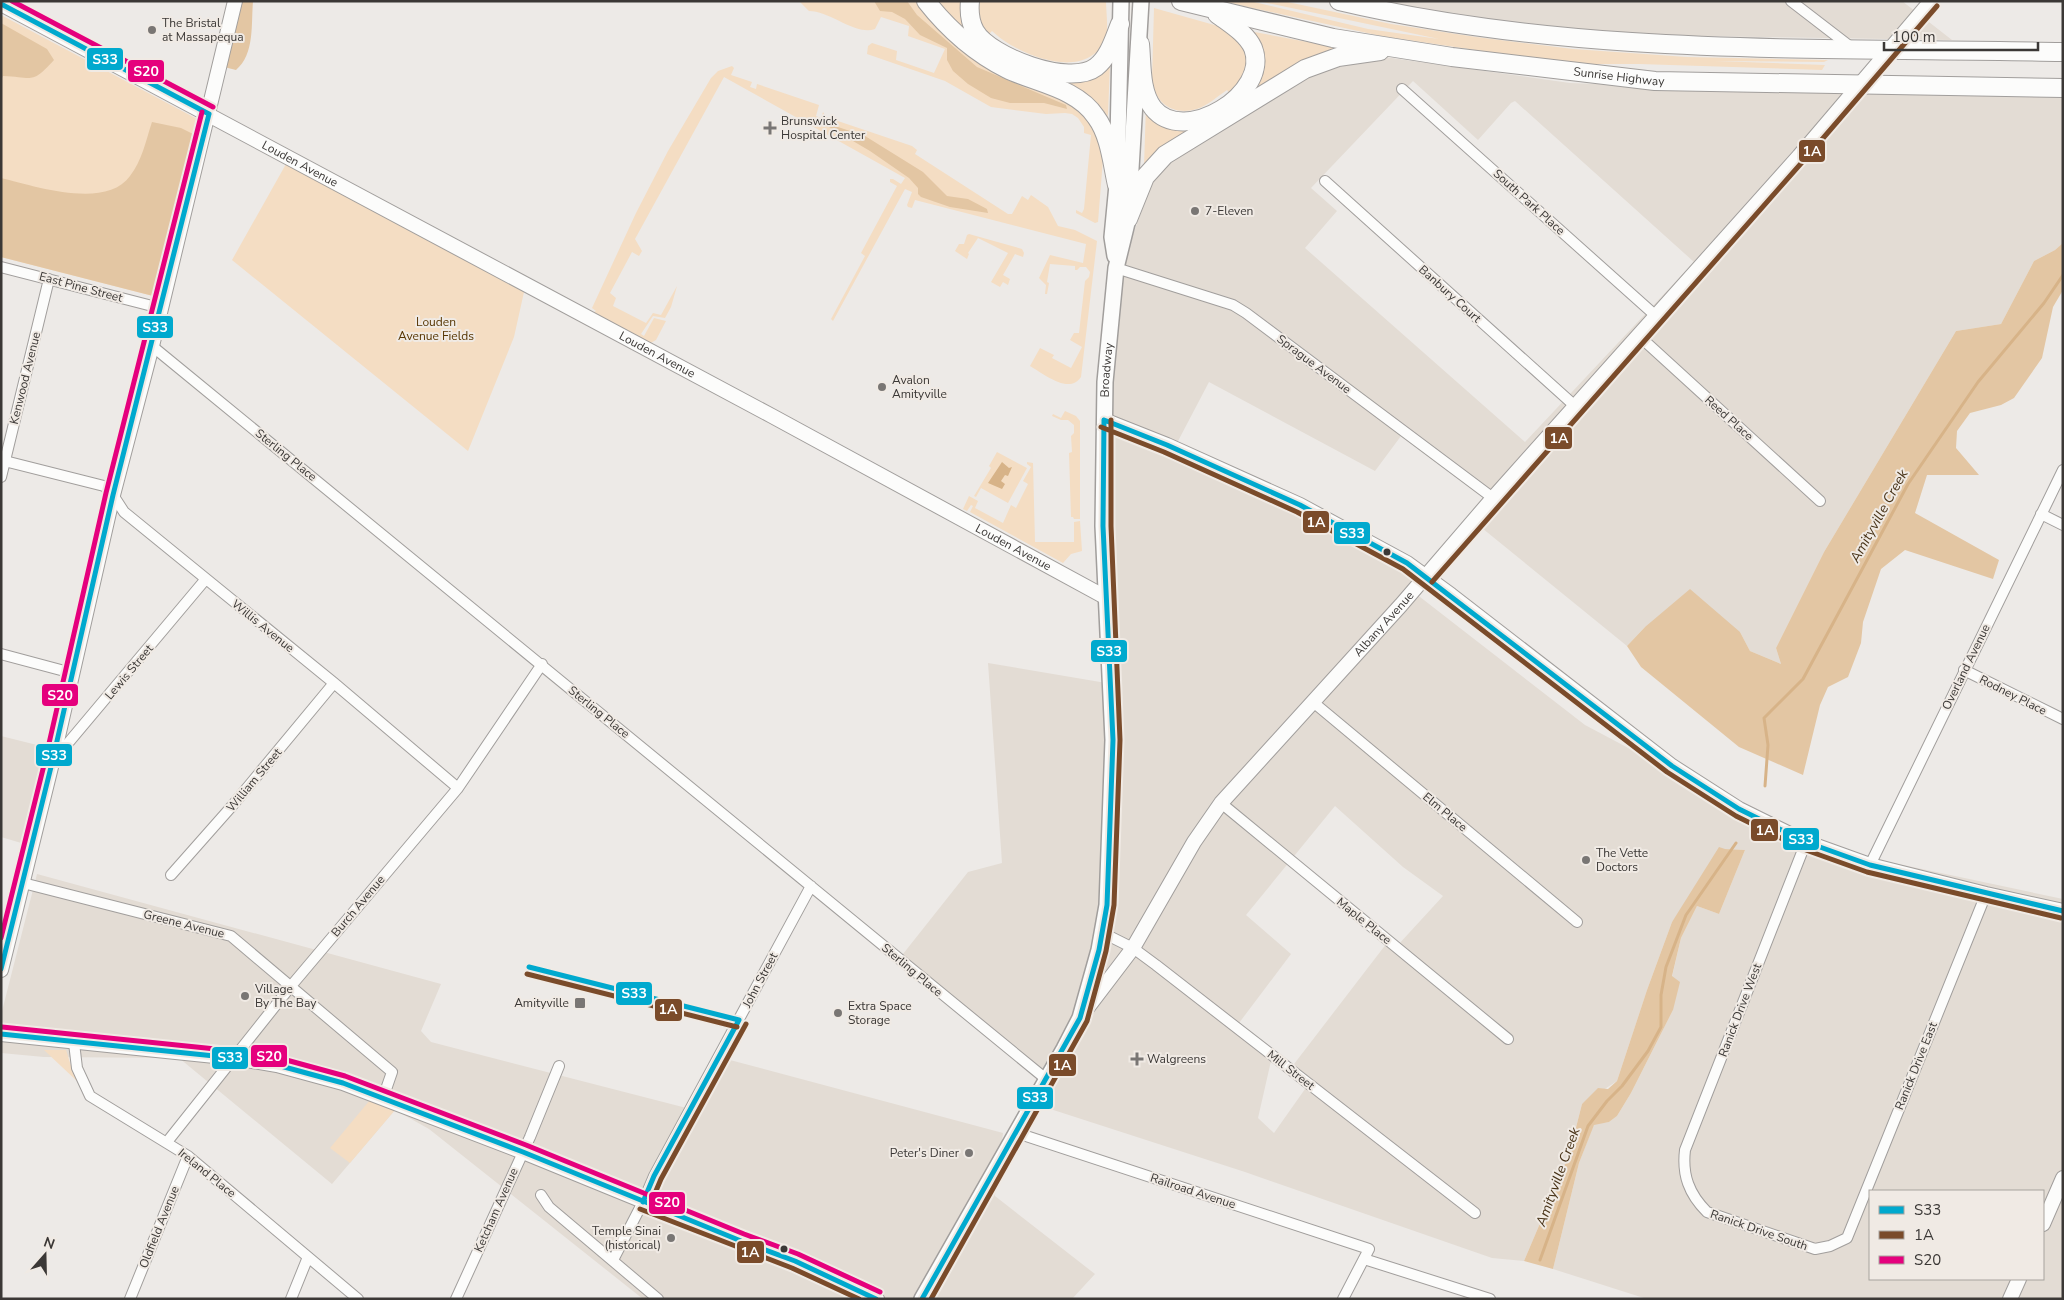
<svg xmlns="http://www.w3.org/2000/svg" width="2064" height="1300" font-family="'Nunito Sans',sans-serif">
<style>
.built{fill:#e3dcd4;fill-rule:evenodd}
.green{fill:#f4ddc3}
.forest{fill:#e3c6a3}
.water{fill:#d7b388}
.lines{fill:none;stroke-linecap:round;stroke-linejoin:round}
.stream{stroke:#d7b388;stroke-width:3}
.street-casing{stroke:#a19e9c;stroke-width:12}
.secondary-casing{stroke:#a19e9c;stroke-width:16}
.primary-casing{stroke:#a19e9c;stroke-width:18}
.highway-casing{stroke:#a19e9c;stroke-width:20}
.street{stroke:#fcfcfb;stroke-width:10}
.secondary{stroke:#fcfcfb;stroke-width:14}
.primary{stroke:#fcfcfb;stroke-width:15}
.highway{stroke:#fcfcfb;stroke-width:18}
.bus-1-casing{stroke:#f0eae4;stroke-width:9}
.bus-2-casing{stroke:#f0eae4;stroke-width:9}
.bus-3-casing{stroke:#f0eae4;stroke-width:9}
.bus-1{stroke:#00a9ce;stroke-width:5}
.bus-2{stroke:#7a4b2a;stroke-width:5}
.bus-3{stroke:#e5007d;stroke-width:5}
.poi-dot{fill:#797674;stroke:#f0eae4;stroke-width:2}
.bus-dot{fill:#3b3836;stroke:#f0eae4;stroke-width:2}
.labels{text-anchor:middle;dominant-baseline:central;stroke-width:4;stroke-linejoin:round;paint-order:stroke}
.poi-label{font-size:12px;fill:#3b3836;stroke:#f0eae4;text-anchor:start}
.street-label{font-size:12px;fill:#3b3836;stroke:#f0eae4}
.park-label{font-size:12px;fill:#573603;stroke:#f0eae4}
.water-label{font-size:14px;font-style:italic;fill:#483318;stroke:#f0eae4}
.line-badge{stroke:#f0eae4;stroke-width:2}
.badge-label{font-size:14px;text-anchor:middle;font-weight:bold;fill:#fff}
</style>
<rect width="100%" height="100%" fill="#edeae7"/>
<path class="built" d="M1382 1H1902L1952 40 1626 35 1390 7Z
M1384 57 1570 83 1758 90 2063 96V243L2055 250 2034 261 2001 324 1956 331 1824 552 1776 648 1781 664 1750 651 1740 632 1645 627 1627 646 1477 524 1494 506 1401 436 1375 471 1209 382 1177 443 1426 572 1411 590 1585 725 1768 822 1823 848 2063 899V1299H1647L1553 1269 1579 1163 1594 1124 1609 1122 1617 1116 1631 1093 1673 1010 1672 977 1681 938 1697 906 1719 914 1745 850 1725 849 1672 922 1647 990 1617 1081 1582 1104 1569 1155 1524 1261 1492 1258 1245 1172 1038 1105 1049 1084 903 954 968 872 1002 863 988 663 1118 685 1111 411 1122 264 1157 170 1313 73ZM1413 81 1478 140 1511 103 1515 101 1694 262 1525 442 1305 248 1337 211 1311 188ZM1335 806 1403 867 1443 896 1398 945 1390 939 1291 1068 1310 1082 1274 1133 1258 1118 1271 1061 1233 1031 1291 954 1246 915ZM1870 1191H2043V1279H1870Z
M1 736 49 748 28 845 1 837Z
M37 874 441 984 421 1031 431 1042 702 1112 730 1060 1003 1133 995 1196 1095 1274 1072 1299H643L429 1129 395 1110 332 1184 179 1058 44 1057 1 1053V1015Z"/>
<path class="green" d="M799 1H921L1049 91 1078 108 1091 124 1099 138 1103 159 1098 222 1095 223 1076 213V210L1082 213 1084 209 1091 135 1084 133V127L1078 118 1072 114 1065 113 1046 114 991 107 945 81 867 54 868 46 872 43 897 51 896 60 934 73 945 49 908 36 909 26 881 17 875 29C856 36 830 11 809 11Z
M933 1H965L968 29 962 33Z
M976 1H1106C1106 12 1109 30 1105 40 1085 83 1017 55 992 31L988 35 977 21Z
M1221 1H1250L1368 29 1439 39 1258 1H1283L1391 24 1476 37 1573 49 1687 57 1828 60 1824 62 1715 61 1825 65 1822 70 1639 64H1587L1516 56 1381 36Z
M1154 8 1225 28 1246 50 1247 73 1230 94 1227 90C1218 96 1207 106 1197 109 1174 116 1155 104 1152 80Z
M1 15 201 121 157 297 1 257Z
M1249 31 1345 49 1262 89 1255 81Z
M1110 64 1108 114 1106 121 1060 83 1061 79Z
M732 66 734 68 731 75 752 82 750 87 756 89 757 84 819 105 816 116 821 118 823 112 826 117 912 146 917 150 915 154 1008 214H1012L1022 196 1028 200 1031 195 1048 207 1058 226 1075 230 1097 241 1081 377C1069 395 1044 374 1030 366L1040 348 1054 355 1052 358 1071 368 1082 347 1070 340 1074 333H1079L1085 281 1089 277 1090 272 1086 267H1080L1077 270H1075V266L1050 264 1047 282 1049 283 1047 294H1045L1046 285 1039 278 1050 255 1083 263 1086 244 915 200 912 208 908 207 907 205 912 192 905 189 833 321 831 319 865 256 861 253 897 186 890 182V179H893L901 184 905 178 724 77 635 239 642 251 639 256 632 252 610 293 616 298 613 306 646 323 653 313 661 315 677 286 671 307 665 318 653 316 641 334 644 336 654 318 666 321 656 340 649 344 592 313 596 311 592 308 636 213 668 151 711 78 718 71Z
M1146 106 1198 127 1184 132V138L1144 166Z
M286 164 524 292 514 337 468 451 232 260Z
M969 234 1022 249 1024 253 1023 257 1015 254 1003 275 1010 279 1008 285 1003 282 1000 287 991 282 1008 253 978 238 968 253 969 254 967 259 955 251 959 244H964L967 235Z
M1065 411 1076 416 1080 421V519H1074L1073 517H1071L1069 453 1072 452 1071 436 1074 433V425L1068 420H1061L1052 416 1053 414 1061 418Z
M997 452 1027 468 1008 503 981 488 976 497 974 496 991 468 989 466Z
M1027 462 1033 463 1035 542H1074V522L1080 521 1082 551 1071 554 1063 563 970 512 973 506 971 505 967 511 963 509 969 496 978 501 975 508 1003 523 1011 505 1016 508 1028 484 1023 481 1031 467 1027 464Z
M44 1050H66L73 1072 79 1083Z
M370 1100 395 1110 350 1163 330 1148Z"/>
<path class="forest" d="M235 1H253C251 24 255 54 236 70L220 66Z
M874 1H907L917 15 977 67 1066 105 1067 109 1044 103H1010L991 98 968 84 953 71 947 60V48L920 35 905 19 892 12 880 11Z
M1 23 47 49 54 60C31 85 34 77 3 76L1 80Z
M152 122 181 128 197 136 157 297 1 257V178C34 186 106 210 130 176 142 161 146 140 152 122Z
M835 126 865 136 923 172 947 196 968 199 987 209 988 213 950 207 921 197 918 194V188L909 178 870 151 829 127Z
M2063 243V290L2053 307 2042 358 2014 398 2001 405 1970 413 1957 431 1956 448 1979 475H1927L1915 513 1999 560 1993 579 1905 550 1881 569 1863 622 1861 643 1848 677 1828 687 1820 705 1803 775 1739 747 1641 667 1627 646 1645 627 1690 589 1740 632 1750 651 1781 664 1776 648 1824 552 1956 331 2001 324 2034 261 2055 250Z
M1719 847 1725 849 1745 850 1719 914 1697 906 1681 938 1672 976 1680 982 1673 1010 1631 1093 1617 1116 1609 1122 1594 1125 1579 1163 1553 1269 1524 1261 1569 1155 1582 1104 1598 1088 1608 1089 1617 1081 1647 990 1672 922Z"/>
<path class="water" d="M1002 462 1009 468 1012 467 1008 476 1005 475 1001 481 1005 484 1002 489 988 483Z"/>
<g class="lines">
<path class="stream" d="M1765 786 1768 745 1764 718 1803 679 1908 484 1978 382 2044 303 2063 275
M1540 1260 1588 1126 1607 1101 1622 1086 1648 1051 1661 1027V995L1666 967 1686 915 1736 843"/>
<defs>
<path id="street" d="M1791 1 1852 48
M1402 89 1656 316
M1325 181 1575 406
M1 267 160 308
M1116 268 1233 305 1246 313 1493 498
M1638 335 1820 501
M152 346 1046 1079
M1 460 104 486 113 495 124 512 334 683 458 788
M1 477 49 279
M2041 514 2063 525
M1 654 72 673
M1964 670 2063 719
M1313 702 1577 922
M53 761 205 580
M1221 803 1508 1039
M1806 842 1685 1150C1682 1175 1689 1194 1707 1212L1815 1249 1830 1246 1847 1238 1986 894
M1870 865 2063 470
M171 875 232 806 334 683
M23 883 231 936 392 1072 383 1098
M1103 933 1133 948 1156 965 1475 1213
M74 1043 77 1068 90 1096 188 1156 358 1299
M1017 1133 1369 1249 1343 1299
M167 1142 291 986 458 788 542 664
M541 1195 549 1207 658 1299
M1364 1259 1490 1299
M613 1260 643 1202 654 1176 811 886
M130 1299 188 1156
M291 1299 308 1257
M456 1299 530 1137 559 1066"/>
<g id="secondary">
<path id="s1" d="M1 4 772 416 1105 597"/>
<path d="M1104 420 1167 445 1300 505 1407 563 1451 595 1672 766 1739 809 1806 842 1870 865 1986 894 2063 911"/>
<path d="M1 970 52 763 113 495 152 346 235 1"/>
<path id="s2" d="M1082 1015 1133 948 1194 842 1221 803 1401 605 1493 498 1799 156 1931 1"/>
<path d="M1 1034 234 1058 277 1065 343 1083 523 1152 741 1241 795 1261 877 1299"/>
<path d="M2043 1224 2063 1178"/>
<path d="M2010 1299 2019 1279"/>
</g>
<g id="primary">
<path d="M1115 256 1112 237 1117 185 1121 1"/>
<path id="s3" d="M922 1299 1064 1049 1080 1018 1099 950 1107 905 1113 740 1103 526 1105 382 1116 268 1128 219 1141 1"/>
</g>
<g id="highway">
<path d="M926 1C948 29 975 53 1007 69 1036 83 1077 88 1096 117 1110 136 1112 163 1117 185"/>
<path d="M970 1C969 11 970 22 975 31 990 57 1070 87 1096 67 1109 57 1114 39 1120 24"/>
<path id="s4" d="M1181 1 1333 38 1452 57 1655 81 2063 88"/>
<path d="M1339 1C1576 57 1820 47 2063 52"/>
<path d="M1140 44C1142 64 1140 91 1153 108 1184 147 1271 93 1253 48 1246 33 1230 24 1217 14"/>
<path d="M1128 219 1145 177 1165 155 1305 69 1338 57 1380 51"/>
</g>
</defs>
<use href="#street" class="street-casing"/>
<use href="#secondary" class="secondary-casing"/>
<use href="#primary" class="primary-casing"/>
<use href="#highway" class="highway-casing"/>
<use href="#street" class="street"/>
<use href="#secondary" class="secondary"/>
<use href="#primary" class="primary"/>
<use href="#highway" class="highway"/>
<defs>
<path id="bus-1" d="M1 4 209 114
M1104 420 1167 445 1300 505 1407 563 1672 766 1739 809 1806 842 1870 865 2063 911
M529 967 739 1020
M1 969 52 763 113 495 209 114
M1 1034 234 1058 277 1065 343 1083 523 1152 741 1241 795 1261 876 1299
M643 1202 654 1176 739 1020
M922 1299 1080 1018 1099 950 1107 905 1113 740 1103 526 1104 420"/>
<path id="bus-2" d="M1101 427 1164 452 1297 512 1403 569 1667 772 1736 816 1803 849 1867 872 2061 918
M1432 582 1812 151 1937 6
M527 974 737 1027
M650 1205 661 1179 746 1024
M640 1209 792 1268 859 1299
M931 1299 1087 1021 1106 951 1114 905 1120 740 1111 526V420"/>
<path id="bus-3" d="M12 1 213 107
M1 938 45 761 106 493 202 112
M2 1027 235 1051 279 1058 345 1076 526 1145 744 1234 798 1254 880 1292"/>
</defs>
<use href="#bus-1" class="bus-1-casing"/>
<use href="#bus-2" class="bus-2-casing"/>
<use href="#bus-3" class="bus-3-casing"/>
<use href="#bus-1" class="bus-1"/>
<use href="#bus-2" class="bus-2"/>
<use href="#bus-3" class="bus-3"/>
</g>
<g class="poi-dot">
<circle cx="152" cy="30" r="5"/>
<path d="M767.5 120.5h5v5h5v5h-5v5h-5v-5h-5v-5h5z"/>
<circle cx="1195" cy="211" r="5"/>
<circle cx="882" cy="387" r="5"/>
<circle cx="1586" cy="860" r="5"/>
<circle cx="245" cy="996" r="5"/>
<rect x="574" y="997" width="12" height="12" rx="2.5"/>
<circle cx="838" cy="1013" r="5"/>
<path d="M1134.5 1051.5h5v5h5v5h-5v5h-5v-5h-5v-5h5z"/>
<circle cx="969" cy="1153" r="5"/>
<circle cx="671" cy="1238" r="5"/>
</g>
<g class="bus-dot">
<circle cx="1387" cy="552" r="4.5"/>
<circle cx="784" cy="1249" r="4.5"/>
</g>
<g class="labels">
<g class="poi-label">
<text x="162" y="23">The Bristal<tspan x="162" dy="14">at Massapequa</tspan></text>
<text x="781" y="121">Brunswick<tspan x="781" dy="14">Hospital Center</tspan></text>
<text x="1205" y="211">7-Eleven</text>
<text x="892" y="380">Avalon<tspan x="892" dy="14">Amityville</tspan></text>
<text x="1596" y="853">The Vette<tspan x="1596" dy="14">Doctors</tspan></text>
<text x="255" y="989">Village<tspan x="255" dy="14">By The Bay</tspan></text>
<text x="569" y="1003" text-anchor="end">Amityville</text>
<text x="848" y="1006">Extra Space<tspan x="848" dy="14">Storage</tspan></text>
<text x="1147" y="1059">Walgreens</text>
<text x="959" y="1153" text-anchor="end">Peter's Diner</text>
<text x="661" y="1231" text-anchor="end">Temple Sinai<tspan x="661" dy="14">(historical)</tspan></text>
</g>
<g class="street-label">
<text stroke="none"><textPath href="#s4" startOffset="445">Sunrise Highway</textPath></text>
<text stroke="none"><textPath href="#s1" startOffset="339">Louden Avenue</textPath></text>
<text transform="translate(1529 202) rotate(42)">South Park Place</text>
<text transform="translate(81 287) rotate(15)">East Pine Street</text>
<text transform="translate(1450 294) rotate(42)">Banbury Court</text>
<text stroke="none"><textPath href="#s1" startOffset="744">Louden Avenue</textPath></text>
<text transform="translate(1314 364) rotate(37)">Sprague Avenue</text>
<text stroke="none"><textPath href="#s3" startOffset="974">Broadway</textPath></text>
<text transform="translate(25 378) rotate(-76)">Kenwood Avenue</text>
<text transform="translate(1729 418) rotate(42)">Reed Place</text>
<text transform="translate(286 455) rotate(39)">Sterling Place</text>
<text stroke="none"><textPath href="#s1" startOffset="1149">Louden Avenue</textPath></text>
<text stroke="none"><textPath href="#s2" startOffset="496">Albany Avenue</textPath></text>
<text transform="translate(263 626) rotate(39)">Willis Avenue</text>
<text transform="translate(1966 667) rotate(-64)">Overland Avenue</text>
<text transform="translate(129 672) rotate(-50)">Lewis Street</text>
<text transform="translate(2013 695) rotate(27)">Rodney Place</text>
<text transform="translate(599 712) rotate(39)">Sterling Place</text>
<text transform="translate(254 780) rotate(-50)">William Street</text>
<text transform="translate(1445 812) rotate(40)">Elm Place</text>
<text transform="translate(358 906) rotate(-50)">Burch Avenue</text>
<text transform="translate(1364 921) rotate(39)">Maple Place</text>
<text transform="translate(184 924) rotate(14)">Greene Avenue</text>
<text transform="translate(912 970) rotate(40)">Sterling Place</text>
<text transform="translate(760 980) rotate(-62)">John Street</text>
<text transform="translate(1740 1010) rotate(-69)">Ranick Drive West</text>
<text transform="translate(1916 1066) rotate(-68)">Ranick Drive East</text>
<text transform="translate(1291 1070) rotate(38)">Mill Street</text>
<text transform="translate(207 1173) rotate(39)">Ireland Place</text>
<text transform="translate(1193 1191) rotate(18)">Railroad Avenue</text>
<text transform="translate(496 1210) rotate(-66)">Ketcham Avenue</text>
<text transform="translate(159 1227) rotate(-68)">Oldfield Avenue</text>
<text transform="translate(1759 1230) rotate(19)">Ranick Drive South</text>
</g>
<g class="park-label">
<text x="436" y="322">Louden<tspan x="436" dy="14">Avenue Fields</tspan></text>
</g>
<g class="water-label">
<text transform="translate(1879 516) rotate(-61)">Amityville Creek</text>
<text transform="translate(1558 1177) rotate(-70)">Amityville Creek</text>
</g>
</g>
<g class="line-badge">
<rect x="86" y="47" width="38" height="24" rx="5" fill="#00a9ce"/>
<rect x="127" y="59" width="38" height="24" rx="5" fill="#e5007d"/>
<rect x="1798" y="139" width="28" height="24" rx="5" fill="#7a4b2a"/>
<rect x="136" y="315" width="38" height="24" rx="5" fill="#00a9ce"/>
<rect x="1544" y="426" width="29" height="24" rx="5" fill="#7a4b2a"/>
<rect x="1302" y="510" width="28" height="24" rx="5" fill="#7a4b2a"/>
<rect x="1333" y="521" width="38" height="24" rx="5" fill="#00a9ce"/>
<rect x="1090" y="639" width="38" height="24" rx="5" fill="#00a9ce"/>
<rect x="41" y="683" width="38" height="24" rx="5" fill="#e5007d"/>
<rect x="35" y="743" width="38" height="24" rx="5" fill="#00a9ce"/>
<rect x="1750" y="818" width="29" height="24" rx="5" fill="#7a4b2a"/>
<rect x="1782" y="827" width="38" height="24" rx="5" fill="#00a9ce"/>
<rect x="615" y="981" width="38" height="25" rx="5" fill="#00a9ce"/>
<rect x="654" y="998" width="29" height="24" rx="5" fill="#7a4b2a"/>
<rect x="250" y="1044" width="38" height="24" rx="5" fill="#e5007d"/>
<rect x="211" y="1046" width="38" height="24" rx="5" fill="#00a9ce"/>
<rect x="1048" y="1053" width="29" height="24" rx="5" fill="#7a4b2a"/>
<rect x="1016" y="1086" width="38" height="24" rx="5" fill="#00a9ce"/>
<rect x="648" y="1191" width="38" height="24" rx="5" fill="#e5007d"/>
<rect x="736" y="1240" width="29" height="24" rx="5" fill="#7a4b2a"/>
</g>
<g class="badge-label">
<text x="105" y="64">S33</text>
<text x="146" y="76">S20</text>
<text x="1812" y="156">1A</text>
<text x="155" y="332">S33</text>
<text x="1559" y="443">1A</text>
<text x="1316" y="527">1A</text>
<text x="1352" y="538">S33</text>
<text x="1109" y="656">S33</text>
<text x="60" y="700">S20</text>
<text x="54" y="760">S33</text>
<text x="1765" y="835">1A</text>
<text x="1801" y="844">S33</text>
<text x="634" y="998">S33</text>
<text x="668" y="1014">1A</text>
<text x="269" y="1061">S20</text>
<text x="230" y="1062">S33</text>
<text x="1062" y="1070">1A</text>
<text x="1035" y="1102">S33</text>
<text x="667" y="1207">S20</text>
<text x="750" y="1257">1A</text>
</g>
<rect width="2064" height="1300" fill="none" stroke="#3b3836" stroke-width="5"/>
<rect x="1869" y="1190" width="175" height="90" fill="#f0eae4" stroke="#a8a39e"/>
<rect x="1879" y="1206" width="25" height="8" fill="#00a9ce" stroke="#a8a39e"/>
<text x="1914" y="1215" font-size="15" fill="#3b3836">S33</text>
<rect x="1879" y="1231" width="25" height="8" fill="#7a4b2a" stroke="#a8a39e"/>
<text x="1914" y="1240" font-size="15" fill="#3b3836">1A</text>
<rect x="1879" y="1256" width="25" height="8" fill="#e5007d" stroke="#a8a39e"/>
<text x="1914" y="1265" font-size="15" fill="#3b3836">S20</text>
<g transform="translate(45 1255) rotate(20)" stroke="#f0eae4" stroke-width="4" paint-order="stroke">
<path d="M0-4L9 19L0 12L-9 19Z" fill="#3b3836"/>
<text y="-8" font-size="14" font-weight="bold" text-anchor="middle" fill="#3b3836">N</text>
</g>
<path d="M1884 42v8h154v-8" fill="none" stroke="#3b3836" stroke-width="2.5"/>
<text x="1892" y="42" font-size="15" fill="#3b3836" stroke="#f0eae4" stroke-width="4" paint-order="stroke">100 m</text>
</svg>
